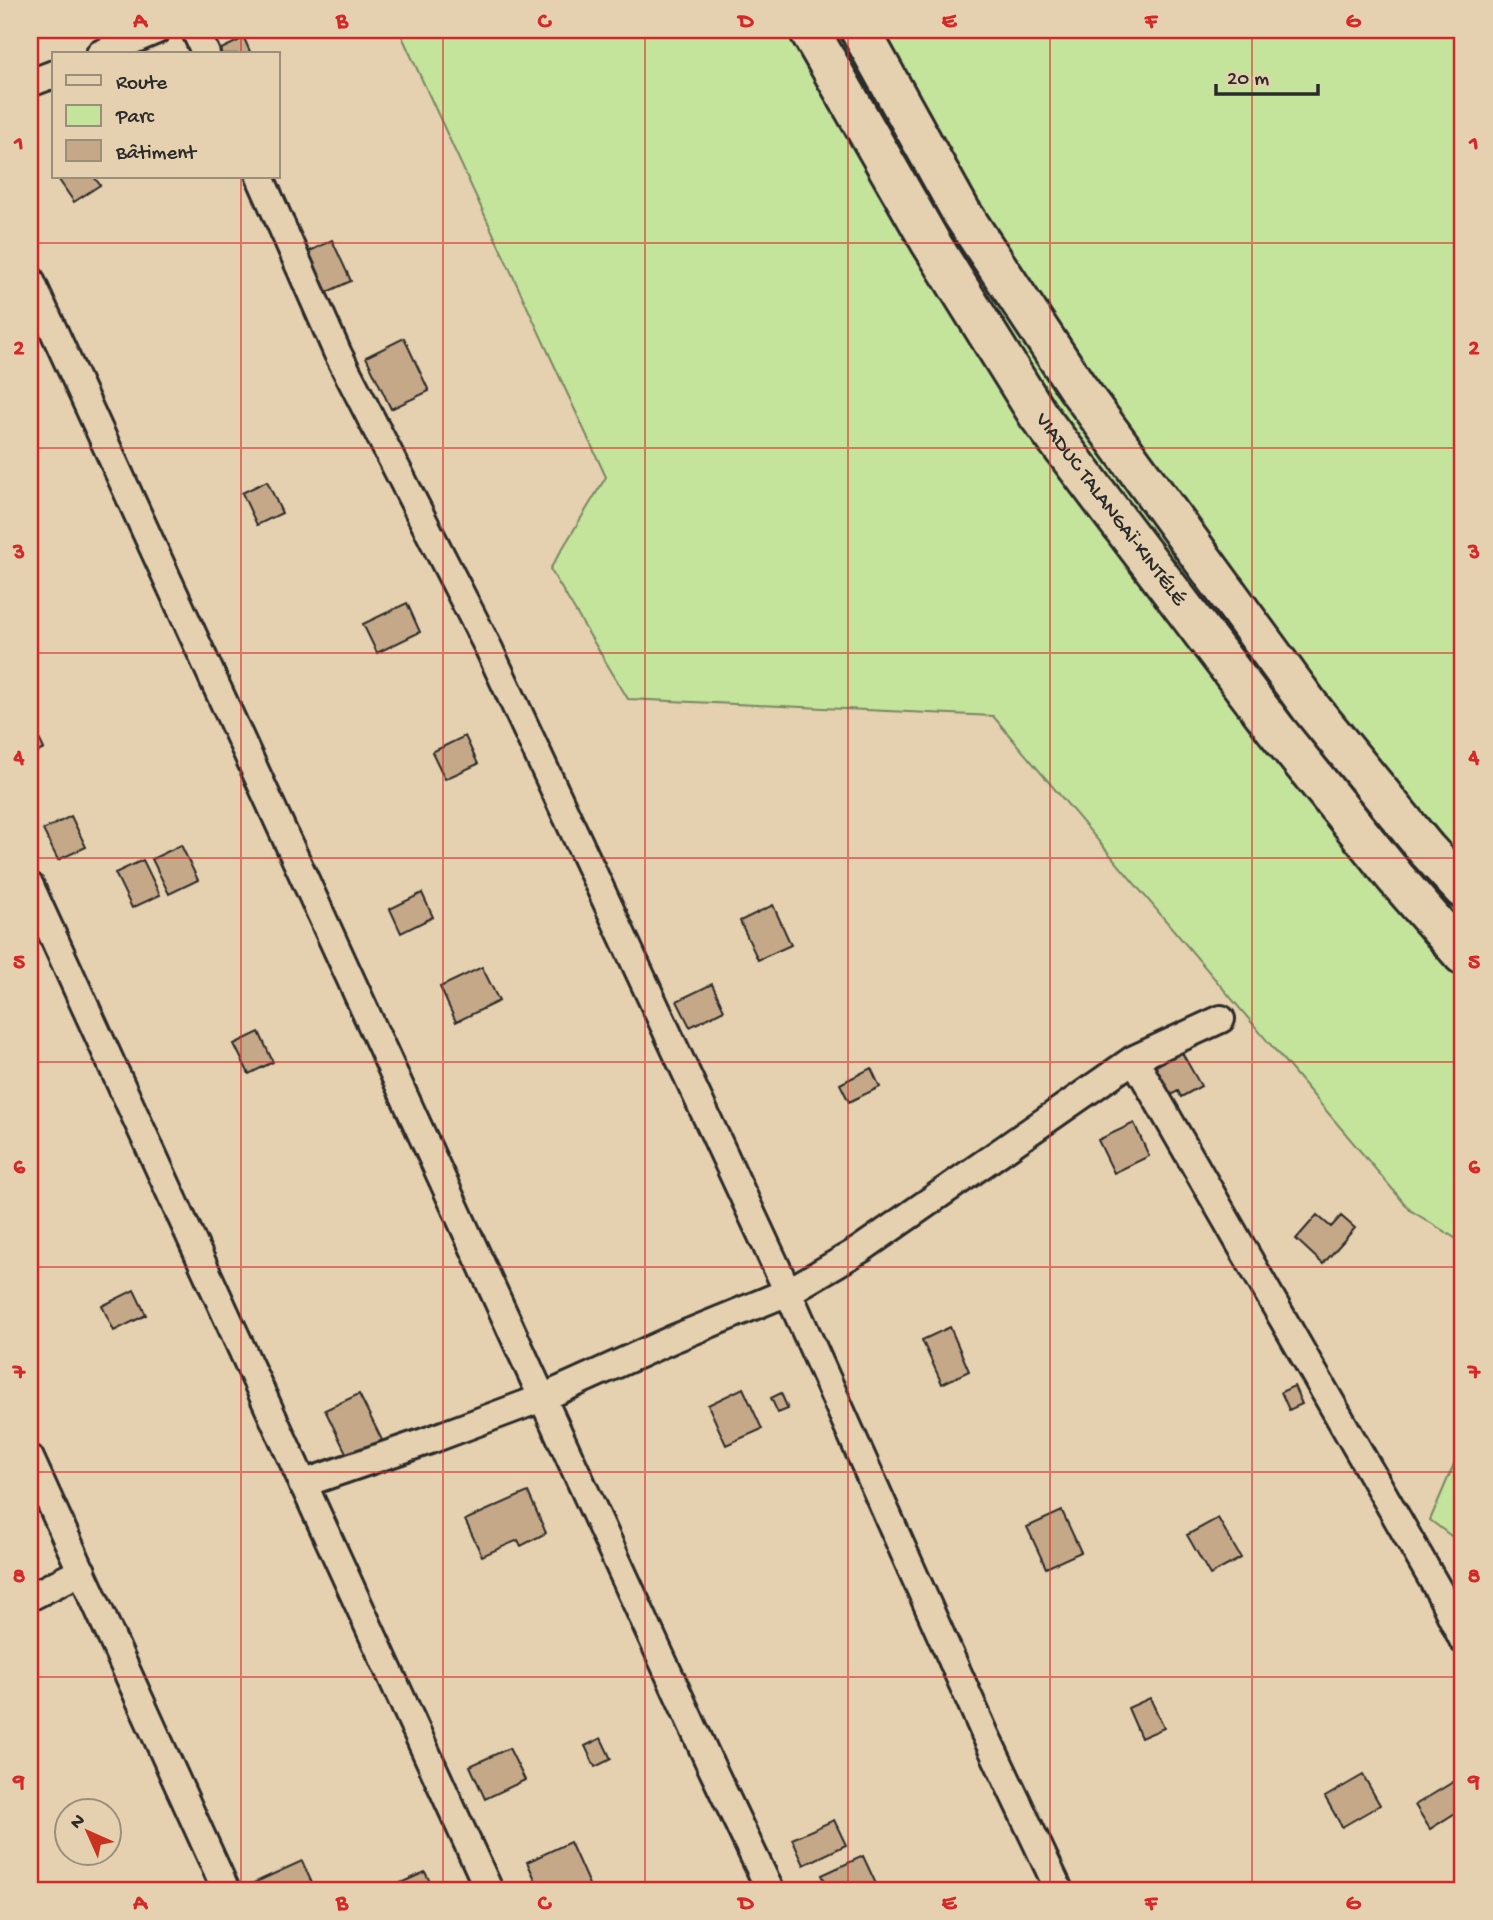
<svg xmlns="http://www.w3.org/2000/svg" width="1493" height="1920" font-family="'Gochi Hand',sans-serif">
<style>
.green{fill:#c4e39b;stroke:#788763;stroke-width:2}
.building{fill:#c5a888;stroke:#2b2b2b;stroke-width:2}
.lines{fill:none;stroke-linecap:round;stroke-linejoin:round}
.minor-casing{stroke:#2b2b2b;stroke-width:32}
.trunk-casing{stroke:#2b2b2b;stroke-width:44}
.minor{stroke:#e5d1af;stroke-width:26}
.trunk{stroke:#e5d1af;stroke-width:38}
.grid{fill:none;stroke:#d62828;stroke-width:2;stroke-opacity:0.55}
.labels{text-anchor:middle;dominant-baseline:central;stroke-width:6;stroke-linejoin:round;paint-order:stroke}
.street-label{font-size:21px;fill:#2b2b2b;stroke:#e5d1af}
.neatline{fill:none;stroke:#d62828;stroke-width:2.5}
.grid-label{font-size:23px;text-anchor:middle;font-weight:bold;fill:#d62828}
</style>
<rect width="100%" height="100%" fill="#e5d1af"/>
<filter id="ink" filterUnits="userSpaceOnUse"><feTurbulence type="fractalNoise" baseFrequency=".0143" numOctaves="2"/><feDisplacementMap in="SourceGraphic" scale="14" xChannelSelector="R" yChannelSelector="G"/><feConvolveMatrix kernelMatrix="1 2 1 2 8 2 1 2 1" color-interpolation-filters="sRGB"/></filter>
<g filter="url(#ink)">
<path class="green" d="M399 30H1463V1243L1410 1210 993 716 628 699 550 569 606 477Z
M1463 1443V1545L1430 1520Z"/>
<path class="building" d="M244 38 251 54H211Z
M57 177H94L100 185 74 202Z
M332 240 351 281 325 293 306 253Z
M404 338 429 391 391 409 366 357Z
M267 481 282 513 257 525 242 493Z
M407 603 420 632 377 653 363 624Z
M30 720 44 749 30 756Z
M465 736 478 764 445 779 432 752Z
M71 816 86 847 58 860 43 830Z
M181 845 198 880 169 894 152 859Z
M143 860 160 895 132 908 115 873Z
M422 893 433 917 401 933 390 909Z
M773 905 791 945 758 960 740 921Z
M482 967 499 1001 456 1022 440 987Z
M712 984 724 1010 690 1027 677 1001Z
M259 1032 273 1062 249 1074 234 1044Z
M1181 1051 1201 1086 1181 1097 1178 1091 1166 1098 1150 1070Z
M871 1068 880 1087 849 1102 840 1084Z
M1134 1123 1149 1156 1114 1173 1098 1140Z
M1317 1215 1331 1227 1341 1216 1355 1228 1323 1264 1296 1239Z
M134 1290 146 1315 114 1331 102 1306Z
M950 1327 969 1371 942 1384 922 1340Z
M1294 1386 1302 1404 1289 1410 1281 1392Z
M743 1388 762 1429 726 1445 708 1405Z
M781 1393 788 1409 778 1413 771 1398Z
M359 1394 385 1446 351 1463 325 1410Z
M528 1492 546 1533 521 1546 518 1540 482 1556 465 1520Z
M1062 1511 1081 1552 1046 1568 1027 1527Z
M1218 1518 1241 1558 1210 1575 1187 1535Z
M1150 1698 1164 1728 1141 1738 1128 1708Z
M601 1738 611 1759 595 1767 585 1746Z
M509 1748 525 1780 485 1799 470 1766Z
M1363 1775 1380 1805 1342 1827 1325 1797Z
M1463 1776V1808L1430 1829 1415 1805Z
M834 1820 846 1845 804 1865 792 1839Z
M570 1842 591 1889 540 1890 527 1862Z
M863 1856 877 1886 869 1890H829L822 1875Z
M302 1861 315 1890H249L247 1886Z
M425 1872 434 1890H387V1889Z"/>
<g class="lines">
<defs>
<path id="minor" d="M195 30 206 54
M100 54 157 30
M30 83 54 74
M260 177 338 354 489 649 788 1292 985 1734 1059 1890
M30 279 710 1764 770 1890
M30 886 489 1890
M1134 1059 1440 1593 1463 1640
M30 1458 226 1890
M302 1484 430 1440 542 1398 673 1339 788 1292 861 1249 1134 1059 1221 1019
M30 1597 82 1571"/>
<g id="trunk">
<path id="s1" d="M809 30 931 243 1038 415 1276 730 1395 877 1463 955"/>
<path d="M860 30 961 212 1077 387 1311 708 1426 849 1463 889"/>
</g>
</defs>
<use href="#minor" class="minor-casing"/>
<use href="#trunk" class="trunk-casing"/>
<use href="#minor" class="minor"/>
<use href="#trunk" class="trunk"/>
</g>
</g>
<path class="grid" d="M241 30V54M443 30V1890M645 30V1890M848 30V1890M1050 30V1890M1252 30V1890M241 177V1890M30 243H1463M30 448H1463M30 653H1463M30 858H1463M30 1062H1463M30 1267H1463M30 1472H1463M30 1677H1463"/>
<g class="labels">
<g class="street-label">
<text stroke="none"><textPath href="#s1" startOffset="567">VIADUC TALANGAÏ-KINTÉLÉ</textPath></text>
</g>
</g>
<rect width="1493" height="1920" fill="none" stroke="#e5d1af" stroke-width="77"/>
<rect x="52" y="52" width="228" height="126" fill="#e5d1af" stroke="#9b8f7a" stroke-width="2"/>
<rect x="66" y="75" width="35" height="10" fill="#e5d1af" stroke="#9b8f7a" stroke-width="2"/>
<text x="116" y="88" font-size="21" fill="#2b2b2b">Route</text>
<rect x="66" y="105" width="35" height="21" fill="#c4e39b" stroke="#9b8f7a" stroke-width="2"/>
<text x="116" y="122" font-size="21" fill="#2b2b2b">Parc</text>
<rect x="66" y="140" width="35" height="21" fill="#c5a888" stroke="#9b8f7a" stroke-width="2"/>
<text x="116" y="158" font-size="21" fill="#2b2b2b">Bâtiment</text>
<g transform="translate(88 1832) rotate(315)"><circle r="33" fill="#e5d1af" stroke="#9b8f7a" stroke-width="2"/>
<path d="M0-5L12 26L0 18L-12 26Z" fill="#c8321e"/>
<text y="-10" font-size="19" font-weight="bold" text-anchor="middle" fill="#2b2b2b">N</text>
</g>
<path d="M1216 84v10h102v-10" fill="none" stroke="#2b2b2b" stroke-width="3.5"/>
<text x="1227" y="84" font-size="21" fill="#2b2b2b" stroke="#e5d1af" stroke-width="5" paint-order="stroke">20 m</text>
<rect x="38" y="38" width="1416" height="1844" class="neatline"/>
<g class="grid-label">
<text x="140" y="27">A</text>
<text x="342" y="27">B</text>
<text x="544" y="27">C</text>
<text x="746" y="27">D</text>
<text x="949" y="27">E</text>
<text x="1151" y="27">F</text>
<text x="1353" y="27">G</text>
<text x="19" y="149">1</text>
<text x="1474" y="149">1</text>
<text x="19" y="354">2</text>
<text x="1474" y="354">2</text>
<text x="19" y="558">3</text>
<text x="1474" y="558">3</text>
<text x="19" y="763">4</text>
<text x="1474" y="763">4</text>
<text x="19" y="968">5</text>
<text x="1474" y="968">5</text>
<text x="19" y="1173">6</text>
<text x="1474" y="1173">6</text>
<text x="19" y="1378">7</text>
<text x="1474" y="1378">7</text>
<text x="19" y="1582">8</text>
<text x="1474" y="1582">8</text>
<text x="19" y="1787">9</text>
<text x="1474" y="1787">9</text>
<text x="140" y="1909">A</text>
<text x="342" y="1909">B</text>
<text x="544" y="1909">C</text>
<text x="746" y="1909">D</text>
<text x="949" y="1909">E</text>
<text x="1151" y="1909">F</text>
<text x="1353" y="1909">G</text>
</g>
</svg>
